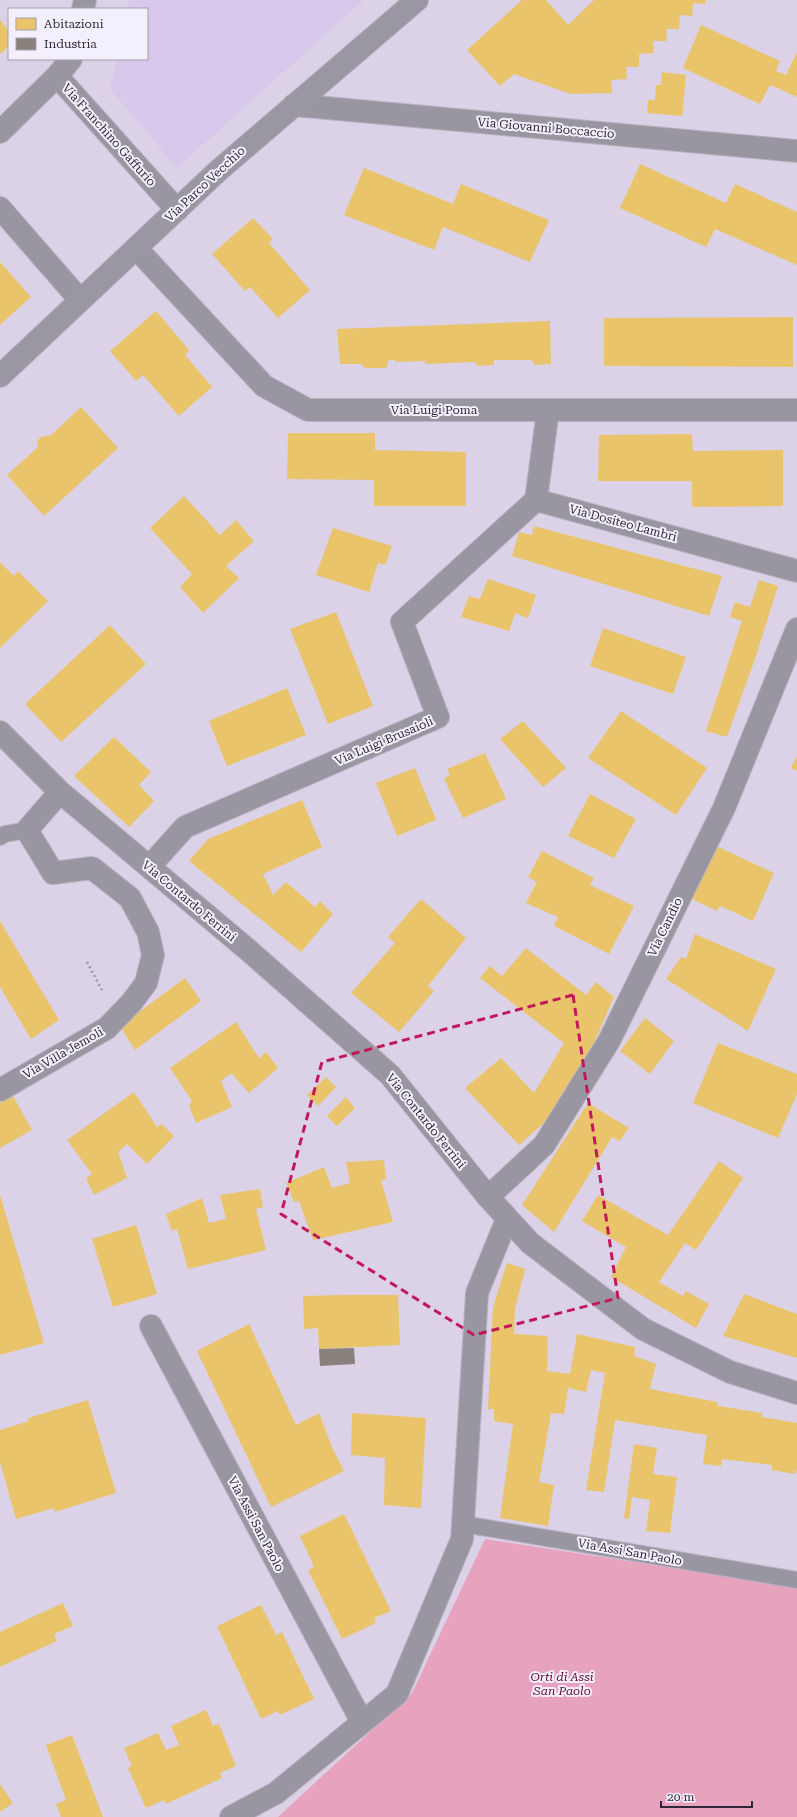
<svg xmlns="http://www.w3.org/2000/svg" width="797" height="1817" font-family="'Roboto Serif',serif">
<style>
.built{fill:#d7c8ec}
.green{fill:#e7a2be}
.homes{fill:#e9c46a}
.industry{fill:#8a817c}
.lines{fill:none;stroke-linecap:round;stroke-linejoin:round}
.lane-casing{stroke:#b9b2c3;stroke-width:18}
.street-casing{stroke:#b9b2c3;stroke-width:24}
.secondary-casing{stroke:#b9b2c3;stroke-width:24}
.path{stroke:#9c97a2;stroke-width:2.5;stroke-dasharray:2 3;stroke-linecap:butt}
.lane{stroke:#9a96a1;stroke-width:16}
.street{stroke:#9a96a1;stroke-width:22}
.secondary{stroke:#9a96a2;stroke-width:22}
.marked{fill:none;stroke:#c2185b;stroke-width:3;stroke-dasharray:8 5;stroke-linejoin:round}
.labels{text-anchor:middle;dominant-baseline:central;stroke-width:4;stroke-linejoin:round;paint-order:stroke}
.street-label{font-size:12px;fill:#2f2838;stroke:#f4effc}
.park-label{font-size:12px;font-style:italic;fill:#5f0e2e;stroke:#f4effc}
</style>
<rect width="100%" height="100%" fill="#dbd2e8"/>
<path class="built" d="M129 0H364L177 168 110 89 117 59H147V9H127Z"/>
<path class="green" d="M485 1539 797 1587V1817H278L412 1693Z"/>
<path class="homes" d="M522 0H546L568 25 594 0H706L705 4 693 3 692 16 680 15 679 29H666L667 41H653L654 53 639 54V67H626L627 79 611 80 612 93 571 94 514 74 500 86 467 50Z
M0 20 9 31V46L0 54Z
M701 25 780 61 776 71 786 75 797 52V97L770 85 760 104 683 68Z
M662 72 686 75 682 116 647 113 648 100H655L656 85H661Z
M640 164 726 203 735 184 797 212V265L715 229 706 247 620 208Z
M364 168 453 204 461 184 549 220 530 262 443 227 434 250 344 215Z
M253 218 273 239 269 243 310 290 278 318 250 287 245 291 212 254Z
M0 262 31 297 0 325Z
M156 311 189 350 185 355 212 387 179 416 143 375 136 381 110 351Z
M793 317V367L604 366V318Z
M550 321 551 364 535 365 532 360H494V365L478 366 475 362 426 364 425 361 395 362V360H389L386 368H365L361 364H340L337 329Z
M81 407 118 448 44 516 7 475 37 448 38 440 41 437 51 435Z
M288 433H375V450L466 452V506H374V480L287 479Z
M692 434 693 451 783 450V506L692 507V481H598L599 435Z
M184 496 220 535 236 520 254 541 226 566 239 578 203 613 180 587 192 574 150 528Z
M534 526 722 576 709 616 512 556 519 532 532 535Z
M333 528 392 546 385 565 378 563 369 592 316 575Z
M0 562 14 576 18 571 48 601 0 648Z
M488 579 536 595 528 618 515 613 509 631 461 617 469 596 480 599Z
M759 580 778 586 756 656 727 737 706 731 742 621 730 617 735 602 750 607Z
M336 612 373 706 328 724 290 629Z
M110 625 146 664 61 742 25 704Z
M603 628 686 657 673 694 590 666Z
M287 688 306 735 227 766 209 721Z
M621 711 707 768 676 815 588 758Z
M523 721 566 768 543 787 500 739Z
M114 737 151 772 139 785 154 801 129 827 74 776Z
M485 753 506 799 463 818 444 779 450 775 447 769Z
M797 756V771L791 768Z
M415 768 436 820 397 836 376 783Z
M590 794 636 819 614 858 568 836Z
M302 800 322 847 263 874 273 895 286 882 315 907 320 901 333 914 301 952 189 861 208 839Z
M716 846 774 873 753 921 720 906 717 911 692 899Z
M542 851 594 878 590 885 634 906 609 954 554 926 558 917 526 903 537 882 528 877Z
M421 899 466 938 428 986 434 991 399 1032 351 993 395 943 388 937Z
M0 921 59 1020 31 1039 0 987Z
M695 934 776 969 748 1031 666 979 681 957 686 959Z
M526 948 586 995 596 982 614 997 586 1061 554 1114 519 1145 465 1088 501 1058 534 1093 564 1043 480 978 490 966 502 976Z
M185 978 201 1001 135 1050 120 1026Z
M645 1018 674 1041 650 1074 620 1051Z
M236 1022 259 1058 266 1052 278 1068 249 1093 231 1073 221 1081 232 1107 196 1123 189 1106 192 1101 170 1068Z
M718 1043 797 1074V1094L778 1138 693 1103Z
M326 1077 336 1087 318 1106 307 1095Z
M134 1092 157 1127 162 1124 174 1136 147 1164 127 1144 118 1152 127 1178 94 1195 86 1178 92 1174 67 1140Z
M13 1096 32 1130 0 1148V1103Z
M346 1097 355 1108 337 1126 327 1116Z
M588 1103 629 1128 620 1141 612 1137 554 1232 522 1205Z
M384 1160 386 1179 381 1180 393 1222 313 1240 299 1201 294 1202 286 1183 324 1167 332 1188 350 1183 346 1162Z
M719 1161 743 1178 696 1250 685 1243 659 1282 683 1296 686 1291 709 1304 696 1328 611 1277 626 1247 582 1221 598 1195 668 1235Z
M260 1189 263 1207 256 1209 266 1250 188 1269 177 1229 172 1231 166 1214 202 1198 209 1223 226 1219 220 1195Z
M0 1195 44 1343 0 1355Z
M136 1225 157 1294 113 1307 92 1239Z
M507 1263 525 1269 515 1309 514 1334 548 1336 547 1371 570 1374 577 1334 635 1347 634 1356 656 1364 650 1389 717 1402 718 1406 762 1413V1417L797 1423V1470L795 1474 772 1470V1465L722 1459 721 1466 703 1464 707 1435 615 1420 604 1492 586 1490 605 1373 591 1370 586 1392 568 1388 564 1414 551 1413 539 1482 554 1485 548 1526 500 1518 513 1424 494 1421V1409H488L493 1307Z
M744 1294 797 1314V1358L723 1336Z
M343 1295H398L400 1345 319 1349 318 1328 304 1329 303 1296Z
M249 1324 296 1425 319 1413 332 1447 344 1471 271 1507 197 1351Z
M88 1400 116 1493 55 1512 54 1508 16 1519 0 1462V1430L29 1421 28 1418Z
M352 1413 426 1418 421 1508 384 1505 385 1458 351 1455Z
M634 1444 657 1448 653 1474 677 1477 670 1533 646 1531 650 1500 632 1497 629 1519 624 1518Z
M344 1514 391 1611 374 1618 376 1623 342 1639 308 1570 314 1567 300 1536Z
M63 1603 73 1626 54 1634 57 1641 0 1667V1632Z
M261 1605 276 1635 282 1632 314 1699 280 1715 278 1711 261 1719 217 1626Z
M206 1710 213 1726 219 1724 236 1766 220 1773 222 1778 166 1804 164 1800 146 1808 128 1768 132 1766 124 1748 158 1733 166 1750 179 1745 171 1726Z
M72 1735 103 1817H61L56 1804 66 1800 46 1745Z
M0 1784 13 1803 0 1812Z"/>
<path class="industry" d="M354 1348 355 1364 320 1366 319 1349Z"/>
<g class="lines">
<defs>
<path id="lane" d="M0 837 5 834 27 830
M463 1524 797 1580"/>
<path id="street" d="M83 9 85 0
M71 59 57 76 177 210
M294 105 797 151
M0 132 57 76
M0 208 80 300
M136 248 264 386 308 410H797
M548 410 536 500 797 571
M0 732 60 792 247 949 390 1075 488 1197 530 1243 643 1329 730 1372 797 1393
M149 867 185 827 438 717 402 622 536 500
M0 1090 107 1028 132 1002 146 983 153 955 148 932 130 898 92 868 53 873 27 830 60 792
M488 1197 544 1145 609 1041 724 808 797 629
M151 1326 362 1722
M231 1817 276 1793 397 1694 462 1539 477 1293 507 1219"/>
<path id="secondary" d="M0 376 219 170 417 0"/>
</defs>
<use href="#lane" class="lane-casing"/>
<use href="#street" class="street-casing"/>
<use href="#secondary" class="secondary-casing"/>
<path class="path" d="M87 962 103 992"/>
<use href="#lane" class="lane"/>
<use href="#street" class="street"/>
<use href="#secondary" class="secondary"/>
</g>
<path class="marked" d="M573 995 618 1298 474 1335 281 1214 322 1062Z"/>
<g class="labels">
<g class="street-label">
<text transform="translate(546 128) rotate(5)">Via Giovanni Boccaccio</text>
<text transform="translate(109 135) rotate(48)">Via Franchino Gaffurio</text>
<text transform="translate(205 184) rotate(-43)">Via Parco Vecchio</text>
<text x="434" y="410">Via Luigi Poma</text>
<text transform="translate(623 523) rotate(15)">Via Dositeo Lambri</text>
<text transform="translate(384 741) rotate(-23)">Via Luigi Brusaioli</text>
<text transform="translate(189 901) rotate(40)">Via Contardo Ferrini</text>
<text transform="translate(665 927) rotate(-64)">Via Candio</text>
<text transform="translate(63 1053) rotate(-30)">Via Villa Jemoli</text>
<text transform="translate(426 1121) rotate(51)">Via Contardo Ferrini</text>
<text transform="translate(256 1524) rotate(62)">Via Assi San Paolo</text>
<text transform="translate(630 1552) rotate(10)">Via Assi San Paolo</text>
</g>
<g class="park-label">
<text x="562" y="1677">Orti di Assi<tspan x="562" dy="14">San Paolo</tspan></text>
</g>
</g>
<rect x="8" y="8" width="140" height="52" fill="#f4effc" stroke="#a59fae"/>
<rect x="16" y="18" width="20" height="12" fill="#e9c46a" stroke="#a59fae"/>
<text x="44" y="28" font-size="12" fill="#2f2838">Abitazioni</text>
<rect x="16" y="38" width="20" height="12" fill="#8a817c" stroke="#a59fae"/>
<text x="44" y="48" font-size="12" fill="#2f2838">Industria</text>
<path d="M661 1801v6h91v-6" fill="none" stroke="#2f2838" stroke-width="2"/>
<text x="667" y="1801" font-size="12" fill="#2f2838" stroke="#f4effc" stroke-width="3" paint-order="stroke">20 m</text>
</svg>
